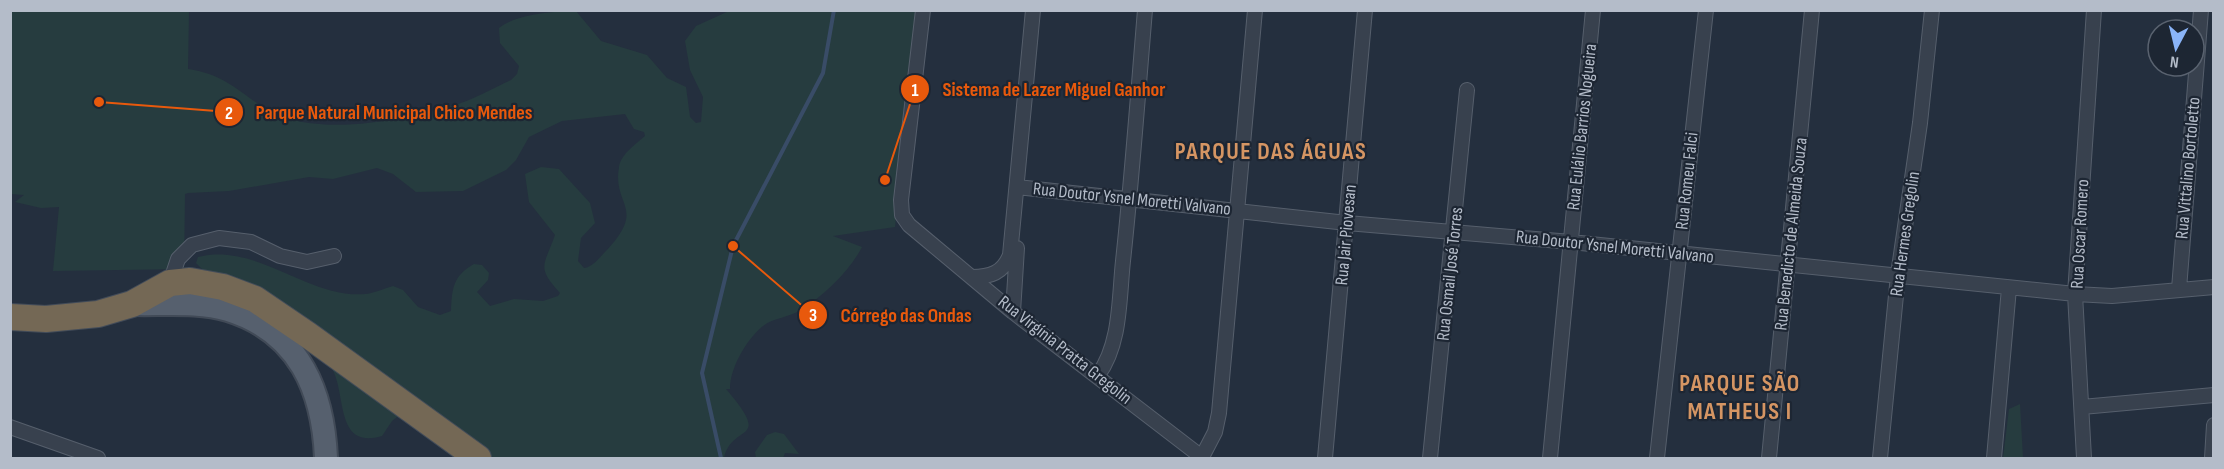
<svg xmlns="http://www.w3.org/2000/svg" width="2224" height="469" font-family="'Sofia Sans Condensed',sans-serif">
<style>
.green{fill:#263c3f}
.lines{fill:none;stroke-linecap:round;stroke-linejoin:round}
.stream{stroke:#394c67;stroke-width:4}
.street-casing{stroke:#565f6c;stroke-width:16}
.primary-casing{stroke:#414a57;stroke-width:26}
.highway-casing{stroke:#434c59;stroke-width:28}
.street{stroke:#38414e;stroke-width:14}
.primary{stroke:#56606e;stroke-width:22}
.highway{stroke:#746855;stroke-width:26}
.labels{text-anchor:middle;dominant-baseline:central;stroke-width:4.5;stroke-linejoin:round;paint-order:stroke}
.street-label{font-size:18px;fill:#b4bcc9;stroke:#1d2633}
.district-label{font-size:24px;font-weight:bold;letter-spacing:1.5px;fill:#d59563;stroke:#1d2633}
.leader{fill:none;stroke:#e8590c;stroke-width:2}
.callout-dot{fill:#e8590c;stroke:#1d2633;stroke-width:2}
.mark-label{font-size:18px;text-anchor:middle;font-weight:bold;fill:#fff}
.callout-label{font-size:20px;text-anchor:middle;font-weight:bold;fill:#e8590c;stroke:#1d2633;stroke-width:4.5;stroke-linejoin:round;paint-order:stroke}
</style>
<rect width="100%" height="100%" fill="#242f3e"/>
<path class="green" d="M10 11H189L188 69C229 75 240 95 272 112 323 138 409 119 461 103 478 97 495 87 511 80L517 74 519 66 500 43 499 28C516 14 555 11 576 11L601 41 647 55 667 78 686 87 690 117 696 123 701 122 703 97 690 70 685 41 696 26 729 11H917L895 227 833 236 862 247C849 272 824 295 801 310 790 317 773 318 763 326 746 340 730 368 730 389H726C774 445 732 422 724 458H477L435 427 397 417 392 421 382 436C331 451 349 385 328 363 319 353 305 346 295 338 266 318 237 297 209 276L196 263 198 257C258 242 307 299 366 294 375 293 385 288 393 286L403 290 418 307 440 315 451 311C452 288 453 276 474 264L482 265 489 273 488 280 477 292 490 306 514 299 543 301 558 296 560 293C536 267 544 266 555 235L529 202 525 174 541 167 559 169 590 203 595 223 581 238 578 261 584 268C593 267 598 259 605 252 648 207 612 207 619 167 621 154 636 144 645 136L644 132 634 129 625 114 562 121 529 137 516 160 506 170 463 191 416 192 393 174 377 168 333 179 309 177 229 191 188 193 185 194 184 269 53 271 59 207 41 208 15 202 24 195 11 194Z
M2020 404 2023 458H2003L2009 409Z
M775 432 784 434 799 454 785 453 783 458H756L755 452 767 435Z"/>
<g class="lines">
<path class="stream" d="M721 458 702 373 733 246 823 73 834 10"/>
<defs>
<path id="street" d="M923 10 901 200 902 215 909 225 1013 312 1203 458
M1017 187 1347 223 1571 242 2075 294 2112 296 2214 287
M972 277C990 277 1003 273 1010 255L1033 10
M170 283 178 259 192 245 219 238 251 242 280 256 307 262 334 256
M2179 289 2201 10
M1013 312 1017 248
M1098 375C1121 344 1119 298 1123 261 1132 178 1138 94 1145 10
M2082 407 2214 395
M10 427 98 458
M1202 457 1215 432 1219 413 1255 10
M1325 458 1365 10
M1430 458 1467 90
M1550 458 1593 10
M1657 458 1706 10
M1769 458 1812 10
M1880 458 1898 275 1920 123 1932 10
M1994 458 2009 288
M2084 458 2075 294 2094 10
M2212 458 2214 425"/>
<path id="primary" d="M132 304C163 305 198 301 228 310 299 332 323 390 326 458"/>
<path id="highway" d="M10 317 46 319 98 314 132 304 170 283 190 281 223 287 255 299 308 335 478 458"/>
</defs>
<use href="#street" class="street-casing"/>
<use href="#primary" class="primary-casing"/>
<use href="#highway" class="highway-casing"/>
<use href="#street" class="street"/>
<use href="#primary" class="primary"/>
<use href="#highway" class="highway"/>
</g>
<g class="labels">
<g class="street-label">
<text transform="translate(1582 127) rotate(-84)">Rua Eulálio Barrios Nogueira</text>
<text transform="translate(2188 168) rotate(-85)">Rua Vittalino Bortoletto</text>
<text transform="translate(1687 181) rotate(-84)">Rua Romeu Falci</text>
<text transform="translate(1132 199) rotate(6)">Rua Doutor Ysnel Moretti Valvano</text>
<text transform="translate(1791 234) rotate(-84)">Rua Benedicto de Almeida Souza</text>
<text transform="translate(1905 234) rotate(-82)">Rua Hermes Gregolin</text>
<text transform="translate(2080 234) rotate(-87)">Rua Oscar Romero</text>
<text transform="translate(1346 235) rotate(-85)">Rua Jair Piovesan</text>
<text transform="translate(1615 247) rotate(6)">Rua Doutor Ysnel Moretti Valvano</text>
<text transform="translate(1450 274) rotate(-84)">Rua Osmail José Torres</text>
<text transform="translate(1065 350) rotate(38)">Rua Virgínia Pratta Gregolin</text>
</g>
<g class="district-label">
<text x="1271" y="151">PARQUE DAS ÁGUAS</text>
<text x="1740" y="383">PARQUE SÃO<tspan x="1740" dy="28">MATHEUS I</tspan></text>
</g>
</g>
<path class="leader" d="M885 180L915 89M99 102L229 112M733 246L813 315"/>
<g class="callout-dot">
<circle cx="885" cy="180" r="6"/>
<circle cx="99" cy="102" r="6"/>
<circle cx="733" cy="246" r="6"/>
<circle cx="915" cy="89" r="15"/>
<circle cx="229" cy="112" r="15"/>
<circle cx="813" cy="315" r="15"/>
</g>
<g class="mark-label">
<text x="915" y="96">1</text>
<text x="229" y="119">2</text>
<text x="813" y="321">3</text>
</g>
<g class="callout-label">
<text x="1054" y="96">Sistema de Lazer Miguel Ganhor</text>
<text x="394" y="119">Parque Natural Municipal Chico Mendes</text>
<text x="906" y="322">Córrego das Ondas</text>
</g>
<rect width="2224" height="469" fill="none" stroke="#b4bcc9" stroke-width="24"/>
<g transform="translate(2176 48) rotate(187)"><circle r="28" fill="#1d2633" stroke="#59626f" stroke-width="1.5"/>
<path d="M0-4.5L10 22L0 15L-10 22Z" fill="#8ab4f8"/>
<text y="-9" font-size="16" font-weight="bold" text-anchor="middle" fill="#b4bcc9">N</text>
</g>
</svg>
